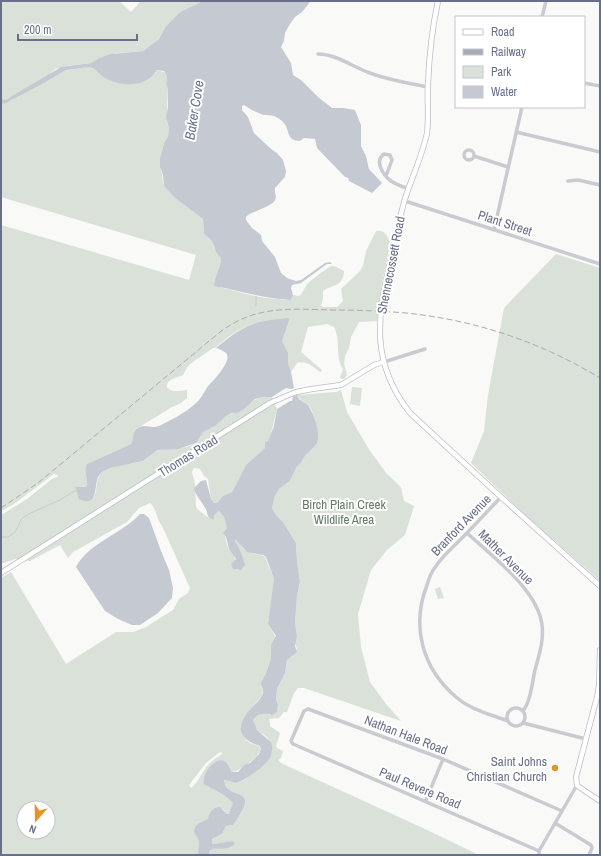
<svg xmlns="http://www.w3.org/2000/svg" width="601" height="856" font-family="'Archivo Narrow',sans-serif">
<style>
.green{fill:#d9e1d8;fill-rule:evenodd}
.water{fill:#c5cad2}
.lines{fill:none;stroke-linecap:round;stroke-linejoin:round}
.stream{stroke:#c5cad2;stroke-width:1}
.secondary-casing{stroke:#bcbdc4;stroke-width:6}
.street{stroke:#cacbd0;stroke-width:3.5}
.secondary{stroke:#fff;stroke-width:4.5}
.rail{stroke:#a9acb4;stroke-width:1;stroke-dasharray:6 3;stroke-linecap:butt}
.poi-dot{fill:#e5932b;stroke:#fff;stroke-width:1.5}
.labels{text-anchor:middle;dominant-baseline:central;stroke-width:4;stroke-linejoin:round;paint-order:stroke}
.street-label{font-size:13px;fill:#686f88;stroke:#fff}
.park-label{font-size:13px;fill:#637a66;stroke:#fff}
.poi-label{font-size:13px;fill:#686f88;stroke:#fff;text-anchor:end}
.water-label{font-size:14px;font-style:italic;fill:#69768a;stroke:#fff}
</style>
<rect width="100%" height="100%" fill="#f9f9f7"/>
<path class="green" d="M1 1H119L131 12 141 1H203L180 12 166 26 159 39 143 51 117 53 99 58 91 63 67 66 55 69 48 76 5 100 1 98Z
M90 67 100 73 155 74 157 70 164 72 167 77 166 84 168 89 167 111 169 127 168 136 164 143 160 158V167L162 174 163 184 175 198 203 219 204 234 212 241 214 248 221 258C221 268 214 276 214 286 236 290 257 299 280 299L282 300H291L293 295 299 296C303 294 303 290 306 286 308 282 328 267 332 266 336 266 340 269 344 271 343 287 333 284 323 291V298L321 305 322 307H337L343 301 341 289 360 271 363 266 366 251 376 231C384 229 389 236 390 244L382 283 377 321 359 322 351 337 349 348 345 356 344 364 347 375 344 379H341L340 377 343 369C335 358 341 340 334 327L327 324 308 327 301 352 321 369 322 371 320 372C313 367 306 360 297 363L291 372 288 364V355L282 341 290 318C258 320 240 325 215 348H213L190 364 186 369 183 375C177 378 166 379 167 387 171 393 180 391 187 390V398L181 403 172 407 136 429C133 433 134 439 131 444L87 464C83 473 88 478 87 486L82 487 78 490V494L93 498C99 490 94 478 104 471 115 464 130 465 143 461 148 459 152 452 157 450 167 448 189 450 196 442 198 440 200 435 202 432 205 429 210 429 213 427 221 422 225 412 236 414 250 405 254 395 272 397L277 409 271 433 268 441 265 443V448L246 465 232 492 223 496 217 503H214L211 499 208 479 204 476 200 469 194 468 192 472 195 484 196 506 197 509 209 518 219 511 224 517 227 528 224 533C226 538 226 544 229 549 232 553 235 555 235 561L233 563 236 570H239L241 552 235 541 237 540C241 544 242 550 249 552 254 555 260 553 265 557L274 579 272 606 268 621V624L276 638 271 645V658L266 673 260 684 263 690 262 695 244 718 241 731C244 741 250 744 259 746L261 749C256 758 253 760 246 765 240 768 239 771 232 772L227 763 207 786C214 789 228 798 234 803L229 814 226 813 223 809 206 855H1V578L11 572 66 664 116 632H133L146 627 173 610 179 599 188 593 190 588 162 526C156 518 157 509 150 503L139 508 127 522 73 552 68 558 60 545 30 561 15 559 1 564V515L27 499 52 479 59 476 54 474 14 504 1 511V225L189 280 196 255 1 197V103L5 104 10 101 46 82 66 70ZM220 752 223 753C218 757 212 760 208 765 201 773 199 782 191 788L189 785 206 763ZM24 808H48V832H24Z
M556 254 600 268V581L522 512 471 463 484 431 488 395 504 308Z
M352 387 362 388 360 406 350 404Z
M341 390 347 412 370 451 387 474 401 487 404 501 414 506 405 535 387 550 371 570 358 614 361 647 370 682 386 704 401 721 304 688H298L294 693 287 712H284L279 718 269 719 270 724V726L280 733 276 746 277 748 283 751 281 758 278 760 281 763 285 765 425 829 479 855H210L209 852 212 849 229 848 232 847 228 842 213 844 212 842V839L222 834 226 826 233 825C264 784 228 803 224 780 228 780 231 783 236 783 244 782 267 764 270 756 272 752 273 745 270 741 265 732 254 733 253 720 257 714 263 712 270 715L278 709 276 699 277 689 285 673 287 660 297 649 295 643 297 636 295 622 297 596 300 582 297 561 296 543 283 522 276 515 272 508 275 496 279 489 290 481 297 466 301 463 305 456 313 448C314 436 318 416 309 406 305 402 300 400 297 395L336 392Z
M496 543 504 550 500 554 492 547Z
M440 587 444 598 438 599 435 589Z"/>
<path class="water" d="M203 1H311L302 12 295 17 290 24 285 33 284 41 281 47 291 63 293 75 301 80 319 98 332 108H343L355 110 361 125V146L366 156 369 169 382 183 372 193 349 181 348 178 345 177 317 148 315 139 304 138 300 141C285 141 291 129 282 121 273 113 270 117 261 114 255 112 250 109 244 105L242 106V110L248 117 254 133 271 149 277 153 283 160 286 171 285 177 275 188C274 192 277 197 275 200 274 205 253 212 248 215L246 217V220L252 228 261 235 262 241 275 257 281 273 287 278 296 281 301 280 325 263 329 262 332 263 331 264H327L301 283 292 285 291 288 293 295 291 300C268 299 251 294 229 289 224 287 219 288 214 286 214 276 221 268 221 258L216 252 212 241 204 234 203 219 175 198 164 186 163 175 160 167V158L164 143 168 136 169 127 166 117 168 107V89L166 84 167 77 164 71 157 70C146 88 122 87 105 78 100 75 96 69 90 67L66 70 46 82 10 101 5 104 1 103V98L5 100 7 99 61 67 91 63 99 58 111 54 143 51 159 39 166 26 180 12Z
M290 318 282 341 288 353V363L291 372 294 388 291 389 286 388 272 397H263L255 399 244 409 236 414 232 413 226 416 215 426 203 432 196 443 178 449 157 450 143 461 110 468 102 472 98 477C94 488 98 508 79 499 77 494 78 491 75 487H84L87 486C88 478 83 472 87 464L131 444C134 439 132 431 138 428 144 424 152 429 159 426 171 420 185 413 195 404 201 399 204 392 208 386 213 381 233 360 226 353 224 351 217 348 216 348 243 325 255 320 290 318Z
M297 395 299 399 308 405 313 414 318 431V438L317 443 313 448 305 456 301 463 297 466 290 481 279 489 275 496 272 508 276 515 283 522 296 543 297 561 300 582 297 596 295 622 297 636 295 646 297 652 287 660 285 673 277 689 276 699 278 705 277 712 272 715C264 713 258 713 253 720L257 730 271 742C273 747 272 753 270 758 265 766 245 781 236 783 232 783 228 780 224 780 227 803 264 783 233 825L226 826 222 834 212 839V842L213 844 233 841 235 843C230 851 220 848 212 849L209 852 210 855H199L198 853C199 844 201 840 194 833 194 823 201 823 208 819 209 812 213 807 220 807L227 814H229L233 803C226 795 214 790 204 784 202 774 212 761 222 760L227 763 232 772H238L244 765 250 763 259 754 261 749 260 746C241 740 235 730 247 713 252 707 260 701 263 693 264 690 262 687 260 684L266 673 271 658V645L276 636 268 624 274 579 266 557 263 555 247 552 236 540 235 541C240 548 243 557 245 565L241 570 233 569 231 564 236 559 229 549 226 537 223 533 227 528 224 517 219 511 214 515V519L209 518C208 516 207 514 207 512 204 503 195 496 194 488L201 481 206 480 211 499 214 503H217L223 496 232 492 246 465 265 448V442L268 441 274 426 277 409 290 401H292L293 396Z
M140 514H144L149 518 161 551 169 570 173 588 172 598 158 613 140 625H132L118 619 105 611 76 567C88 543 122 534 140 514Z"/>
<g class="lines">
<path class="stream" d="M256 306V296
M1 524V532
M1 534 2 537H8L16 531 21 520 24 517 31 513 60 500 74 491H78"/>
<defs>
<path id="secondary" d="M438 1C432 29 429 57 428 85 427 101 429 117 427 133 422 157 411 179 404 202 399 221 395 239 391 258 377 317 370 362 410 413L501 497 600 586
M1 573 270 403 296 392 312 389 341 385 374 365 384 362
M600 650 599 686 597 697 576 777 577 785 579 787 600 801"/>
</defs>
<use href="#secondary" class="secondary-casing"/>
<path class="street" d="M542 17 546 1
M318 54C336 54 353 67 370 73 389 80 408 83 428 87
M584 83 600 86
M516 132 600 152
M464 155a5 5 0 1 1 10 0a5 5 0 1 1-10 0Z
M474 156 508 167
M386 176 392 160 390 155 384 154C374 161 383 175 391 181 397 185 403 187 409 189
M568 181 578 180 600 185
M405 201 600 264
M494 230 522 107
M384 362 425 349
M501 497C487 512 473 527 459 541 451 549 442 557 436 566 432 571 429 578 427 585 411 626 422 668 456 697 471 710 490 714 508 721
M467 533C492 556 538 590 542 625 544 641 539 655 535 670 532 683 531 700 523 711
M507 717a9 9 0 1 1 18 0a9 9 0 1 1-18 0Z
M523 723 586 739
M426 800 443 759
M555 823 591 845 592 848 589 855
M539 851 293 744 291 741 304 711 308 709 443 759 562 811
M539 855V851L577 785"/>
<use href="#secondary" class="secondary"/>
<path class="rail" d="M1 508 38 483 220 332C256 305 290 309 333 310 357 310 382 311 406 313 475 320 541 342 600 378"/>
</g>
<circle class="poi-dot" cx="555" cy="768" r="4"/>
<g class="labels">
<g class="street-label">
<text transform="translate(505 223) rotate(18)">Plant Street</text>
<text transform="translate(391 265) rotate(-79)">Shennecossett Road</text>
<text transform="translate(188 456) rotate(-32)">Thomas Road</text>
<text transform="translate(461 525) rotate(-46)">Branford Avenue</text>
<text transform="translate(506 557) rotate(45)">Mather Avenue</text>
<text transform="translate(406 735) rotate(21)">Nathan Hale Road</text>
<text transform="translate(420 788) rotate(23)">Paul Revere Road</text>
</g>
<g class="park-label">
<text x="344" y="504">Birch Plain Creek<tspan x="344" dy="15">Wildlife Area</tspan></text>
</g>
<g class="poi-label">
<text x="547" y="761">Saint Johns<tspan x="547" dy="15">Christian Church</tspan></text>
</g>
<g class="water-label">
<text transform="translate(194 110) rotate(-81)">Baker Cove</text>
</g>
</g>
<rect width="601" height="856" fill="none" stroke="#686f88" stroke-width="4"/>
<rect x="455" y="16" width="130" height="92" fill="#ffffff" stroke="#c3c5cf"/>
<rect x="463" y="29" width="20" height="6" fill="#ffffff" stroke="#c3c5cf"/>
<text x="491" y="36" font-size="12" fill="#686f88">Road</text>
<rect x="463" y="49" width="20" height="6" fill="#a9acb4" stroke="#c3c5cf"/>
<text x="491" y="56" font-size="12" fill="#686f88">Railway</text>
<rect x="463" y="66" width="20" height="12" fill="#d9e1d8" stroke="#c3c5cf"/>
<text x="491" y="76" font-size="12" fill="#686f88">Park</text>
<rect x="463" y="86" width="20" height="12" fill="#c5cad2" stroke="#c3c5cf"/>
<text x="491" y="96" font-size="12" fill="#686f88">Water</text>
<g transform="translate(36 820) rotate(200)"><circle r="19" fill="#ffffff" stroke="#c3c5cf"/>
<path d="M0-3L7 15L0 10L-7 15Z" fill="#e5932b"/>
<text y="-6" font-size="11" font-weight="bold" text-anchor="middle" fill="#686f88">N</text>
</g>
<path d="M18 34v6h119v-6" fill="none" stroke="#686f88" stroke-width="2"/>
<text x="24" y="34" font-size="12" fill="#686f88" stroke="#ffffff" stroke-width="3" paint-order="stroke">200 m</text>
</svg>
